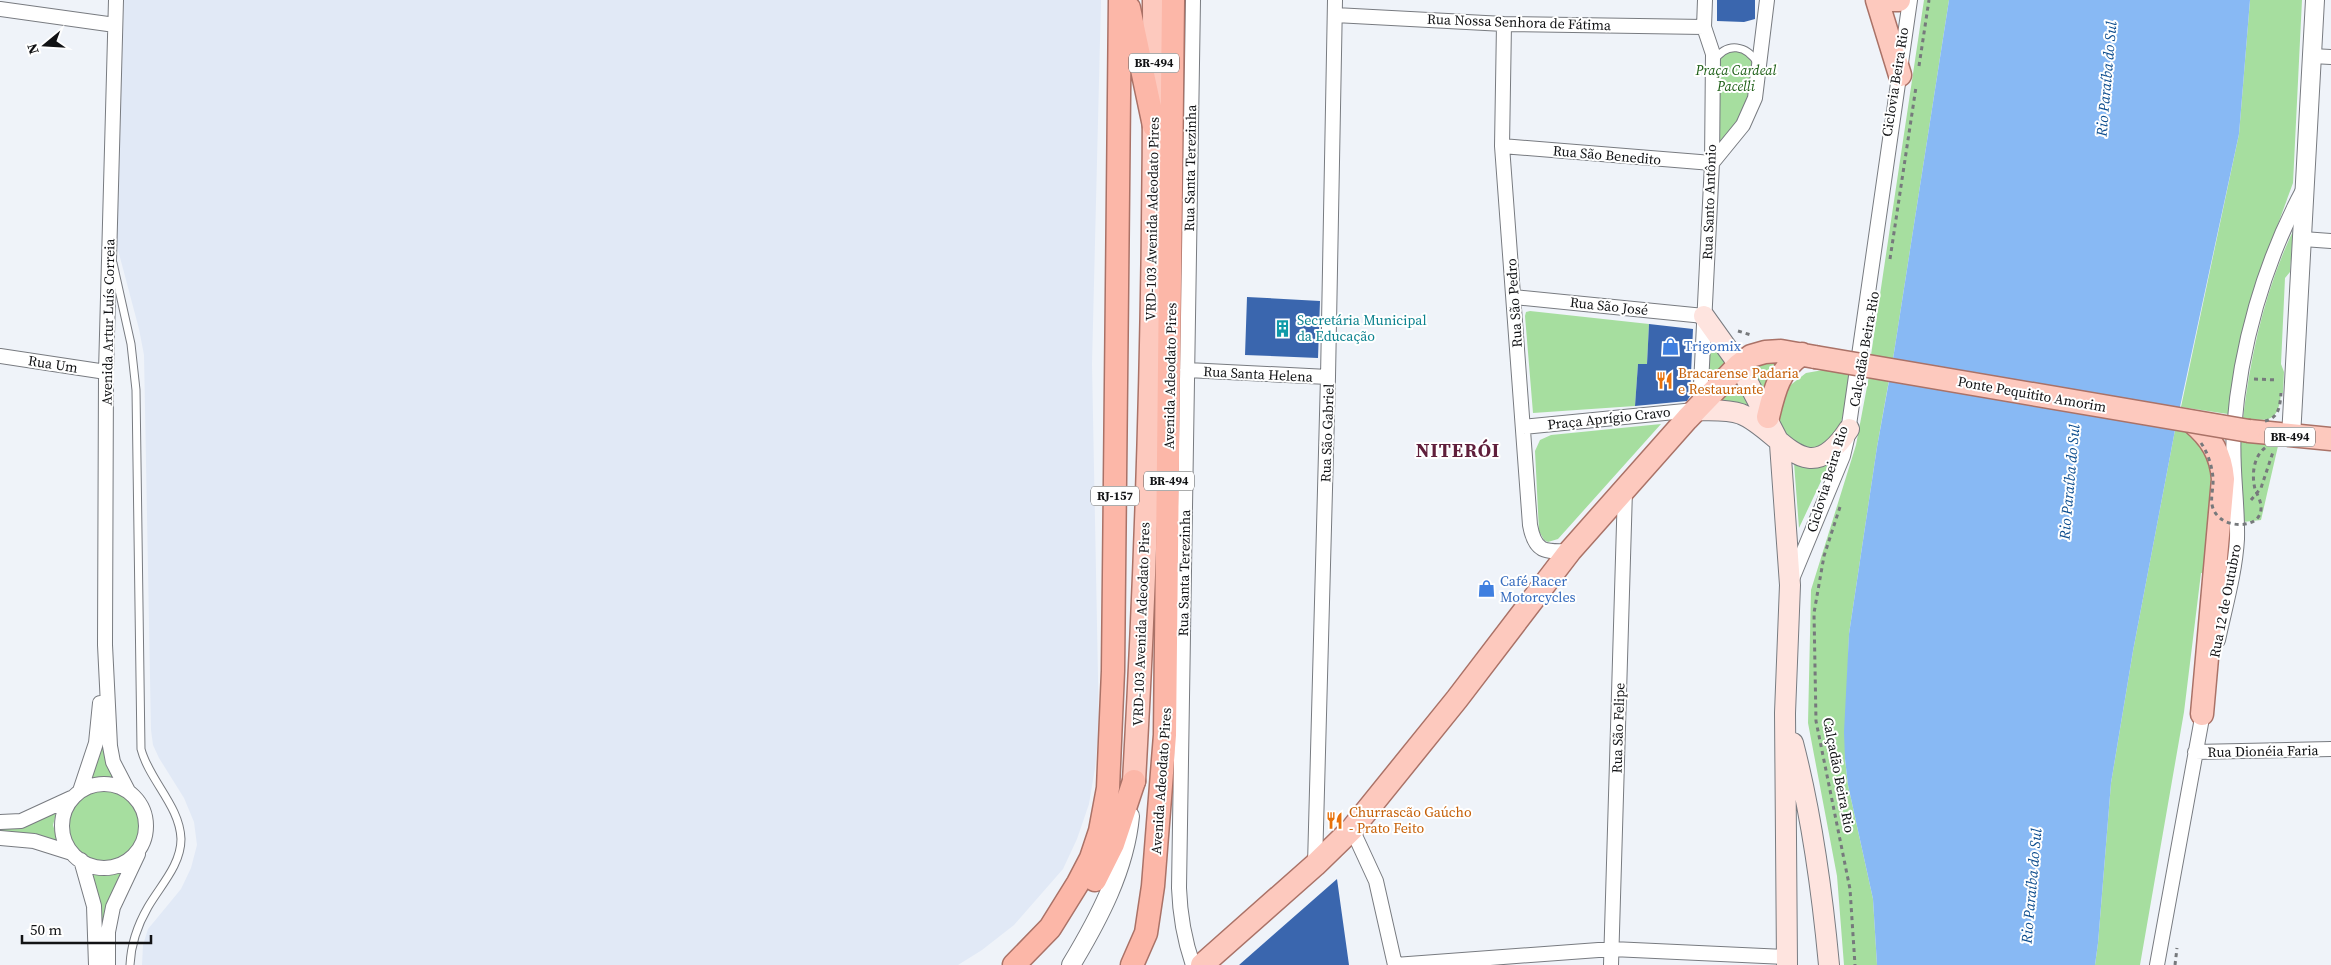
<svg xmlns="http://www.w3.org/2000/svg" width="2331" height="965" font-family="'Source Serif 4',serif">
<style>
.built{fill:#e1e9f6}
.green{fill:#a6de9f}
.water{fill:#88b9f4}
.building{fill:#3a66ae}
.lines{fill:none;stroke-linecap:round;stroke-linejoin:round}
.service-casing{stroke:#787b80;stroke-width:9}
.minor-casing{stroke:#787b80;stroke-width:16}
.tertiary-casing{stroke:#787b80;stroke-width:20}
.secondary-casing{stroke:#787b80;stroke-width:22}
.primary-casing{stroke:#aa7267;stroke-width:25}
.trunk-casing{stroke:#aa7267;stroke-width:25}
.path{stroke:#76797c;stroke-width:3;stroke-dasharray:4 4;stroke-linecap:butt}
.service{stroke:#fff;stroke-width:7}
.minor{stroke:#fff;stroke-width:14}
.tertiary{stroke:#fff;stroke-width:18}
.secondary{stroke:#fee4df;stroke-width:20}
.primary{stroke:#fdc9be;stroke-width:22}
.trunk{stroke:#fcb7a8;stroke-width:22}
.primary-bridge-casing{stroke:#aa7267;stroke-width:25;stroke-linecap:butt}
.path-bridge{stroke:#76797c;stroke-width:3;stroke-dasharray:4 4;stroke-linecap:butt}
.primary-bridge{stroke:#fdc9be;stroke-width:22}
.labels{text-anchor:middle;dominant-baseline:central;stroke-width:4;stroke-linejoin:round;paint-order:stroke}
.shield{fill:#fff;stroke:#595a5b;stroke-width:1}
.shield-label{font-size:12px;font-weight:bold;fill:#121315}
.street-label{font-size:14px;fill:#121315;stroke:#fff}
.park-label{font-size:14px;font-style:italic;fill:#1c5e15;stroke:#fff}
.culture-label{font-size:14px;fill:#0d838f;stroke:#fff;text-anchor:start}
.shop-label{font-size:14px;fill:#366cbe;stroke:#fff;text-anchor:start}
.food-label{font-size:14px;fill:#c56008;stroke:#fff;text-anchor:start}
.water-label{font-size:15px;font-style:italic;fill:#0d4d8e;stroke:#fff}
.district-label{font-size:19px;font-weight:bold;letter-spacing:1px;fill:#5f1e3b;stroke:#fff}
</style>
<rect width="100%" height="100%" fill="#eff3f9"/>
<path class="built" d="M124 0H1101L1092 364 1099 729 1095 768 1089 804 1077 839 1063 869 1014 925 982 950 958 965H142L143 945 148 929 181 889 191 868 197 845 194 822 184 798 159 758 153 745 151 730 144 355 139 329 117 246Z"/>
<path class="green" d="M1924 0H1949L1893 359 1871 355Z
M2250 0H2302L2293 183 2252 295 2237 358 2228 414 2181 407 2239 134Z
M1740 50 1753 61 1747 110 1716 151V62L1729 51Z
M2293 231 2290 272 2285 278 2281 364 2284 372 2283 393H2281C2279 422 2268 422 2243 418 2251 353 2265 290 2293 231Z
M1530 311 1649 324 1647 364H1638L1635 406 1533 413 1525 316 1526 312Z
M1708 332 1730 365 1706 389Z
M1788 356 1766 403 1745 367Z
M1823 370 1849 374C1845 398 1846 447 1813 448 1806 449 1797 445 1790 443L1779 424V417L1788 387 1806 373Z
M1738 376 1767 424 1711 403Z
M1869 376 1889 380 1877 447 1849 634 1845 759 1848 785 1873 899 1877 965H1844L1837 876 1808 723 1811 590 1856 445Z
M1661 424 1558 539 1548 542 1544 540 1539 531 1535 451 1540 440 1551 435Z
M2175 430 2224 438 2227 477 2221 576 2201 573 2184 712 2140 965H2095L2098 943 2111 783 2133 651Z
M2240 440 2278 446 2261 520 2243 522Z
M1831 460 1799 528 1794 463 1808 467Z
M102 732 114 778 99 777 91 779Z
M68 826a36 36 0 1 1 72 0a36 36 0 1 1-72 0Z
M57 810 53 825 58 842 0 834V826Z
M124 871 101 922 91 874 107 876Z"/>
<path class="water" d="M1949 0H2250L2239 134 2175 430 2133 651 2111 783 2098 943 2095 965H1877L1873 899 1848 785 1845 759 1844 732 1849 634 1877 447 1893 359Z"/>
<path class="building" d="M1717 0H1755V19L1744 22 1717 21Z
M1247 297 1320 301 1318 358 1245 355Z
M1649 324 1693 329 1690 396 1687 401 1635 406 1638 364H1647Z
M1337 879 1349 965H1239Z"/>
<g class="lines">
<defs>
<path id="service" d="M1714 61C1727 41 1747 45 1758 64
M113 263 131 344 136 390 141 749C149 780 180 806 181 839 181 865 160 886 148 907 137 926 131 943 130 965"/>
<path id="minor" d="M116 0 106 372 105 645 110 746 113 762 128 791
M1193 0 1179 888C1180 916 1184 939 1193 965
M0 9 115 25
M1335 15 1504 24 1704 27
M1504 24 1502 146 1530 525C1535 553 1545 552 1570 551
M2312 56 2331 57
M1502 146 1712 163 1743 125 1755 98 1767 0
M2303 239 2331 241
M1514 297 1704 316
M0 356 106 372
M1187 370 1328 377
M1700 405 1712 163 1713 54 1704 27 1705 0
M1523 427 1695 410
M1792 579 1843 456 1847 439 1910 0
M2218 640C2225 607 2235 573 2237 539 2238 503 2231 465 2234 429 2240 347 2264 263 2303 190
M2195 752 2331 749
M62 826a42 42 0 1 1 84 0a42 42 0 1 1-84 0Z
M80 791 96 743 100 703
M0 822 21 821 71 798
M1352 829 1376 881 1395 965
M0 838 34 841 72 853
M81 860 94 906 96 965
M1315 865 1328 377 1335 0
M108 965V932L113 907 138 854
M1395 965 1612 949 1787 957
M1611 965 1625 490
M2157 965 2204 707"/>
<path id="tertiary" d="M2291 437 2315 0
M1071 965C1098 920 1125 870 1130 816"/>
<path id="secondary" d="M1704 316 1739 365 1780 444 1790 585 1785 713 1787 965
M1695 410C1710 411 1727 409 1741 414 1781 430 1806 495 1849 429
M1793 743C1812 816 1822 890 1829 965"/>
<path id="primary" d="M1877 0 1900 75
M1891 0H1899
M1768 417C1774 392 1779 369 1802 354
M2192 422C2211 438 2221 454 2223 479L2202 714
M2249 431 2331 439
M1134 781C1149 521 1155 260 1154 0
M1202 965 1315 865 1352 829 1457 699 1570 551 1687 419 1739 365 1751 356 1765 352 1781 351 1815 357"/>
<path id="trunk" d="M1129 8 1154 126
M1095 880 1113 844 1134 781
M1014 965 1050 928 1078 883 1091 858 1100 831 1108 788 1113 671 1120 0
M1132 965 1146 933 1153 886 1165 735 1173 0"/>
</defs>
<use href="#service" class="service-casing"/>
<use href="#minor" class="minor-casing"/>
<use href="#tertiary" class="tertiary-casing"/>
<use href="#secondary" class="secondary-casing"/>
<use href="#primary" class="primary-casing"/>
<use href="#trunk" class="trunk-casing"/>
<path class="path" d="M1919 66 1929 0
M1890 259 1916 87
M1738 331 1751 335
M2254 379 2278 380
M2251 500 2261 488 2273 452
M1840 507 1824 556 1814 613 1816 721 1850 889 1855 965
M2175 965 2177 948"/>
<use href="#service" class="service"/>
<use href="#minor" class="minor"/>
<use href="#tertiary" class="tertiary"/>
<use href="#secondary" class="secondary"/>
<use href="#primary" class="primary"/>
<use href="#trunk" class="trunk"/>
<defs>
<path id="primary-bridge" d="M1815 357 2249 431"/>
</defs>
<use href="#primary-bridge" class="primary-bridge-casing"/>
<path class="path-bridge" d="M2265 421C2279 418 2280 406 2281 393
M2201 443C2208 453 2212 466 2213 478 2214 493 2206 506 2220 518 2231 528 2262 528 2261 507 2261 501 2257 494 2255 489 2251 473 2254 452 2270 445"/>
<use href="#primary-bridge" class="primary-bridge"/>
</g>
<defs>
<symbol id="building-bare" viewBox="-9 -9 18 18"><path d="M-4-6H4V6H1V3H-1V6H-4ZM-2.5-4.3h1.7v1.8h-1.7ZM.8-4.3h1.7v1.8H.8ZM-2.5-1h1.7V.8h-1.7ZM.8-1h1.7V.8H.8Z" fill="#0f9aa8" stroke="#fff" stroke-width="2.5" paint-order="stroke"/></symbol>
<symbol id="shop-bare" viewBox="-9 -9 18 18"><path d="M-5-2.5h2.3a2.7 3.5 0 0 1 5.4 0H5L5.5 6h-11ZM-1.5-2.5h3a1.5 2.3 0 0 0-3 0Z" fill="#3f7fe0" stroke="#fff" stroke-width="2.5" paint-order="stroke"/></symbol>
<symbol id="restaurant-bare" viewBox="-9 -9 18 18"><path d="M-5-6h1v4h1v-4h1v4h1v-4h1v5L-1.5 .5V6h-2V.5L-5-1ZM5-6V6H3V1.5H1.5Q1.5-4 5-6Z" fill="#e8710a" stroke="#fff" stroke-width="2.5" paint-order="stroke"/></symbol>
</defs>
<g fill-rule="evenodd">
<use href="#building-bare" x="1270" y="316" width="25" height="25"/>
<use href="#shop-bare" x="1658" y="334" width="25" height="25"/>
<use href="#restaurant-bare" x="1652" y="368" width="25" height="25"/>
<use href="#shop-bare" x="1474" y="576" width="25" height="25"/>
<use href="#restaurant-bare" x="1322" y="808" width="25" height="25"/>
</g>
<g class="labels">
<g class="shield">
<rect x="1129" y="53.5" width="50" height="19" rx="4"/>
<rect x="2265" y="427.5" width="50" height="19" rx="4"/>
<rect x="1144" y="471.5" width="50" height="19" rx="4"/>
<rect x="1091" y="486.5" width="48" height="19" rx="4"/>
</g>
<g class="shield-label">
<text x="1154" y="63">BR-494</text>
<text x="2290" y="437">BR-494</text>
<text x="1169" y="481">BR-494</text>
<text x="1115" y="496">RJ-157</text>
</g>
<g class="street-label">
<text transform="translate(1519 22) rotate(2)">Rua Nossa Senhora de Fátima</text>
<text transform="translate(1895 82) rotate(-81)">Ciclovia Beira Rio</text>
<text transform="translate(1607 155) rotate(5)">Rua São Benedito</text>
<text transform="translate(1190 168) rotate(-89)">Rua Santa Terezinha</text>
<text transform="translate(1709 202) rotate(-88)">Rua Santo Antônio</text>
<text transform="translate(1152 219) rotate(-89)">VRD-103 Avenida Adeodato Pires</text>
<text transform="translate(1514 303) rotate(-94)">Rua São Pedro</text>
<text transform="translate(1609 306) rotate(6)">Rua São José</text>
<text transform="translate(108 322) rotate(-89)">Avenida Artur Luís Correia</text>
<text transform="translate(1864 349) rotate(-80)">Calçadão Beira Rio</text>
<text transform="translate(53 364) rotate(9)">Rua Um</text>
<text transform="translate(1258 374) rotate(3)">Rua Santa Helena</text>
<text transform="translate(1170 376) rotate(-89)">Avenida Adeodato Pires</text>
<text transform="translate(2032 394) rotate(10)">Ponte Pequitito Amorim</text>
<text transform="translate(1609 418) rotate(-6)">Praça Aprígio Cravo</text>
<text transform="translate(1327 433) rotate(-88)">Rua São Gabriel</text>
<text transform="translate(1827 479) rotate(-73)">Ciclovia Beira Rio</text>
<text transform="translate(1184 573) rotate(-89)">Rua Santa Terezinha</text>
<text transform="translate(2225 601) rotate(-79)">Rua 12 de Outubro</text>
<text transform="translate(1141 624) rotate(-88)">VRD-103 Avenida Adeodato Pires</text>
<text transform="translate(1618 728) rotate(-88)">Rua São Felipe</text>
<text transform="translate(2263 751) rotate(-1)">Rua Dionéia Faria</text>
<text transform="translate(1839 775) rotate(79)">Calçadão Beira Rio</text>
<text transform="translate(1161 781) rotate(-86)">Avenida Adeodato Pires</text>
</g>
<g class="park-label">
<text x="1736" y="70">Praça Cardeal<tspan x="1736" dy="16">Pacelli</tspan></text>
</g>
<g class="culture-label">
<text x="1297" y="320">Secretária Municipal<tspan x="1297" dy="16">da Educação</tspan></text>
</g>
<g class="shop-label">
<text x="1684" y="346">Trigomix</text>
<text x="1500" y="581">Café Racer<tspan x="1500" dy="16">Motorcycles</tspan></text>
</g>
<g class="food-label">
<text x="1678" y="373">Bracarense Padaria<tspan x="1678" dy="16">e Restaurante</tspan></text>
<text x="1349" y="812">Churrascão Gaúcho<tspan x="1349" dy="16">- Prato Feito</tspan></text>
</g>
<g class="water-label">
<text transform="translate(2106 79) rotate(-85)">Rio Paraíba do Sul</text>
<text transform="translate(2069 482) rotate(-85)">Rio Paraíba do Sul</text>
<text transform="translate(2031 886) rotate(-85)">Rio Paraíba do Sul</text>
</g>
<g class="district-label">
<text x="1458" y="450">NITERÓI</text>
</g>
</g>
<g transform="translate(45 45) rotate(252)" stroke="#ffffff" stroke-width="4" paint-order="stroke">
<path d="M0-4L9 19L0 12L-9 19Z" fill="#121315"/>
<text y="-8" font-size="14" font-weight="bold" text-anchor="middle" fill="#121315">N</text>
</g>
<path d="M22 935v8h129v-8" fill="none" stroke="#121315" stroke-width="2.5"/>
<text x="30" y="935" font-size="15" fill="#121315" stroke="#ffffff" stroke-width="4" paint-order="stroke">50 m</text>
</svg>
